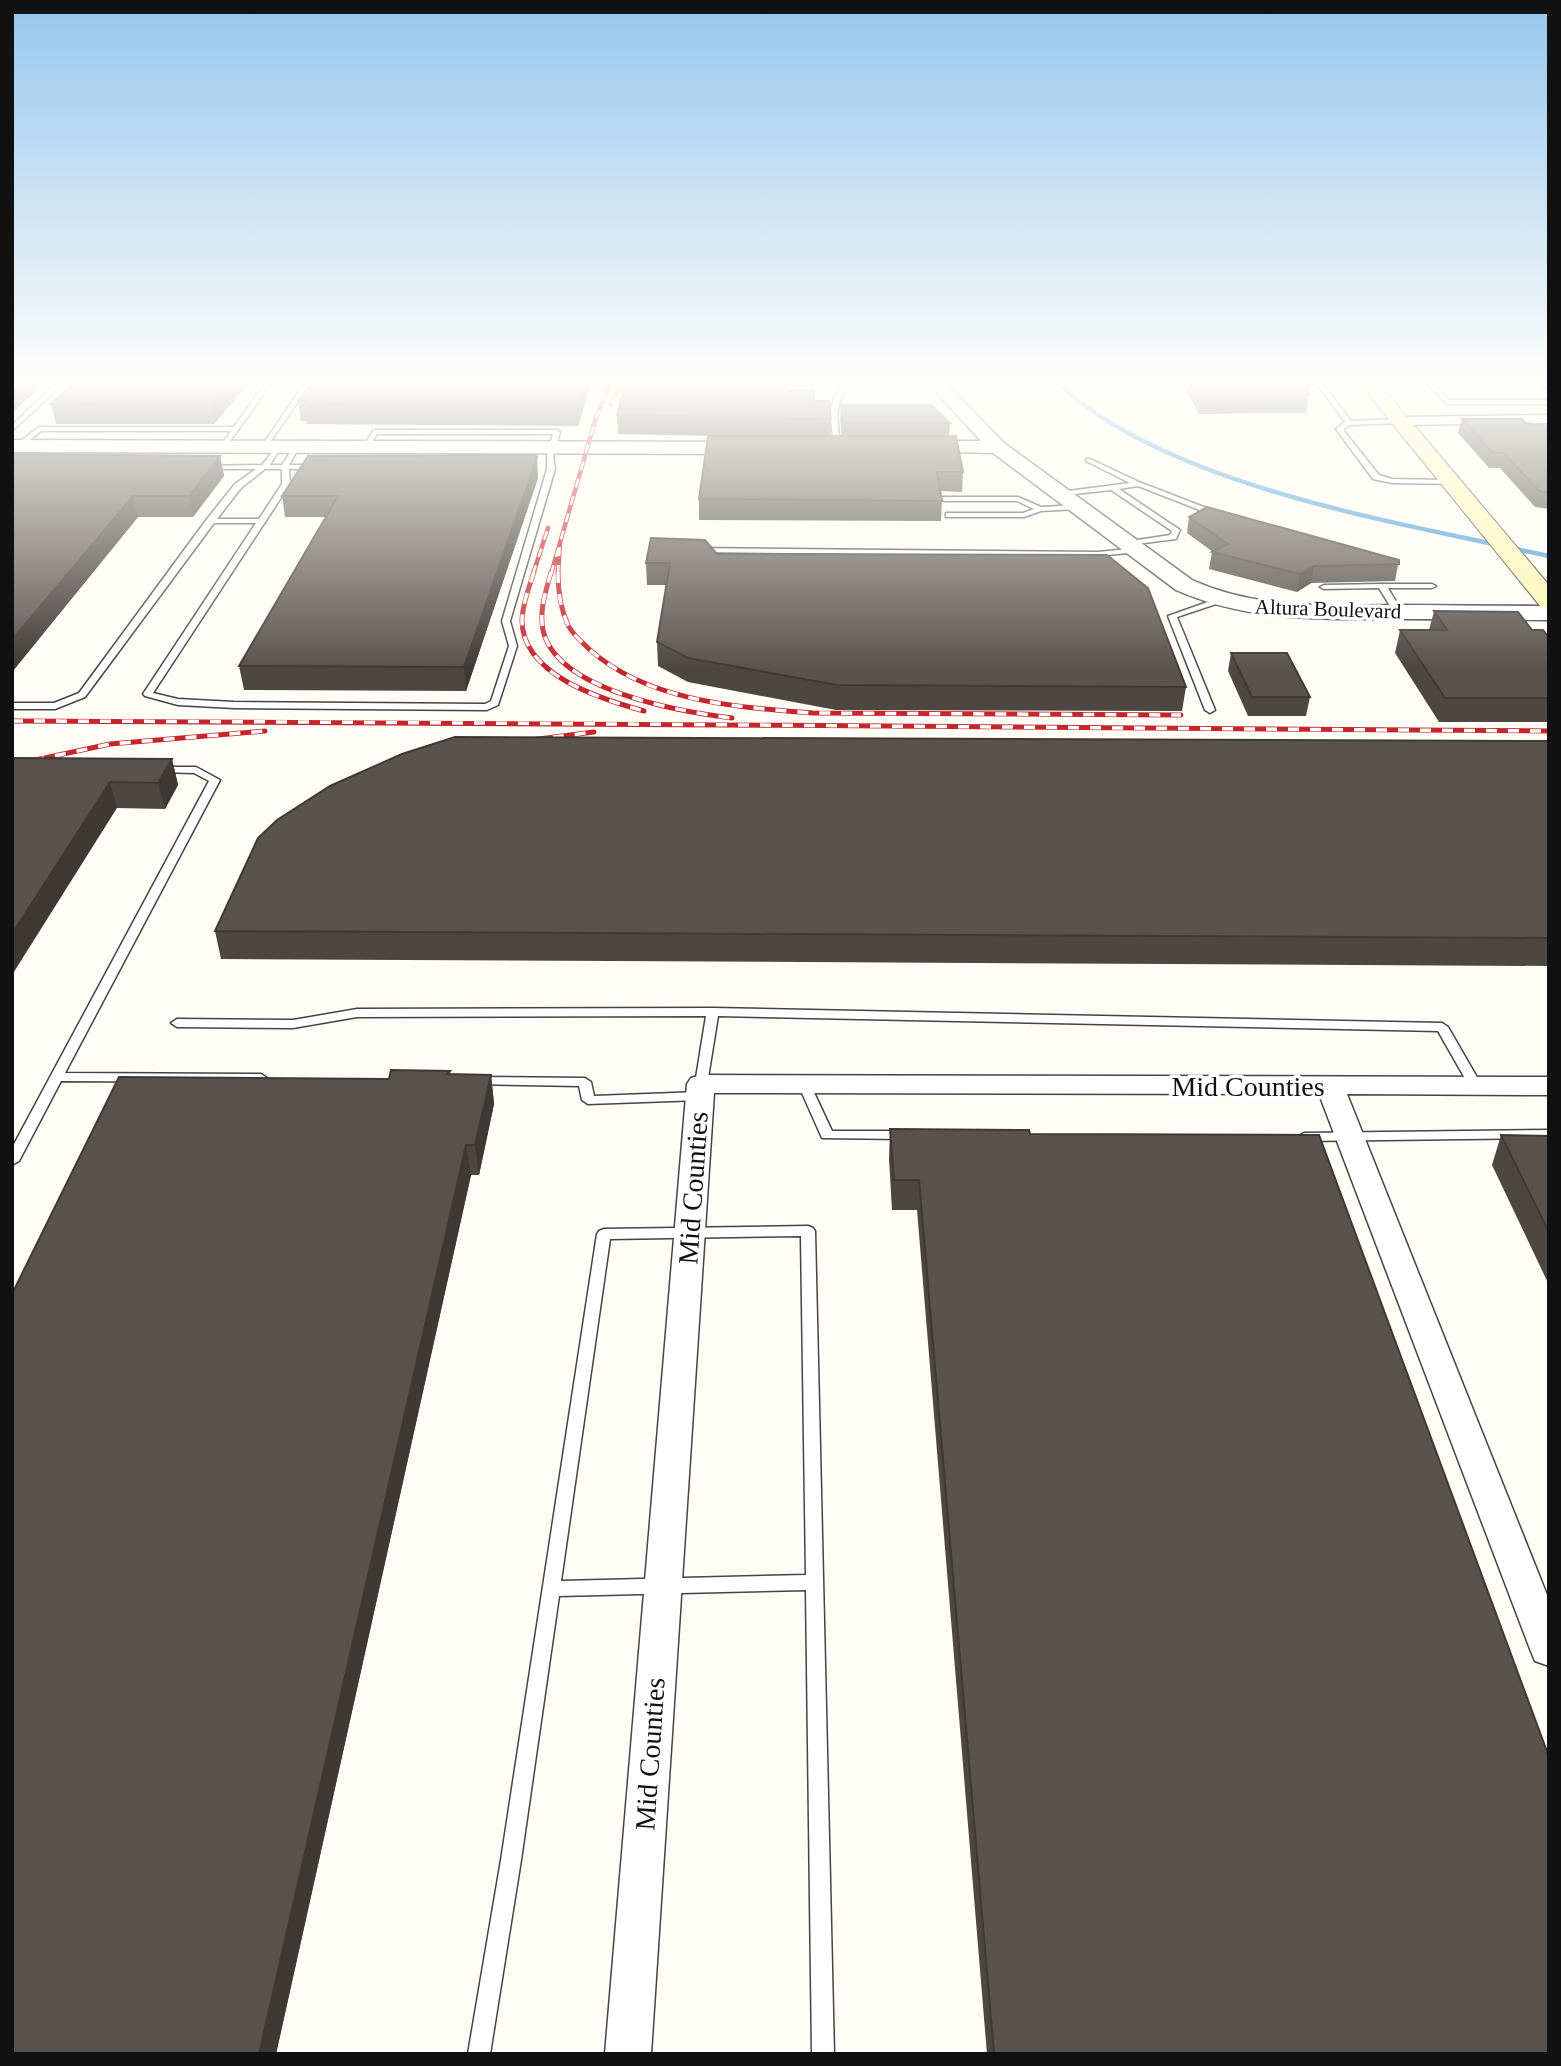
<svg xmlns="http://www.w3.org/2000/svg" width="1561" height="2066" font-family="'Times New Roman',serif">
<style>
.lines{fill:none;stroke-linecap:round;stroke-linejoin:round}
.stream{stroke:#3f96cf;stroke-width:4.5}
.service-casing{stroke:#444;stroke-width:3}
.minor-casing{stroke:#444;stroke-width:3}
.tertiary-casing{stroke:#444;stroke-width:3}
.secondary-casing{stroke:#333;stroke-width:2}
.service{fill:#fff;fill-rule:evenodd}
.minor{fill:#fff;fill-rule:evenodd}
.tertiary{fill:#fff;fill-rule:evenodd}
.secondary{fill:#fff6b0;fill-rule:evenodd}
.rail-far1-casing{stroke:#c4262e;stroke-width:4.5}
.rail-casing{stroke:#c4262e;stroke-width:5}
.rail-far1{stroke:#fff;stroke-width:2.5;stroke-dasharray:9;stroke-linecap:butt}
.rail{stroke:#fff;stroke-width:3.5;stroke-dasharray:11;stroke-linecap:butt}
.wall{fill:#4d4742}
.shaded-wall{fill:#3f3936}
.building{fill:#5a524d;stroke:#3f3936;stroke-width:2}
.labels{text-anchor:middle;dominant-baseline:central;stroke-width:7;stroke-linejoin:round;paint-order:stroke}
.far-street-label{font-size:21px;fill:#111;stroke:#fff}
.near-street-label{font-size:28px;fill:#111;stroke:#fff}
</style>
<rect width="100%" height="100%" fill="#fffdf5"/>
<g class="lines">
<path class="stream" d="M1055 380C1152 477 1366 517 1498 545
M1511 548 1549 556"/>
<defs>
<path id="service" d="M268 380H274L225 448 220 447 231 431H41L12 454V448L39 427H234Z
M307 380H313L266 448H262L261 447Z
M848 380H855C832 401 837 420 841 448L838 450 835 448C831 424 825 397 848 380Z
M1314 380H1320L1351 421 1400 419 1403 421 1400 423 1350 425 1343 430 1379 475 1392 479 1450 480 1454 482 1453 484 1392 483 1373 479 1336 429 1345 422Z
M1423 380H1430L1449 400H1549V404H1447Z
M1537 380H1544L1549 385V391Z
M59 383 61 386 12 431V425L53 387 12 388V384Z
M375 430H557L560 432 553 456 555 469 510 621 517 646 498 705 487 710 234 708 178 705 145 696 143 694 256 523H214L85 697 55 709H12V703H54L79 693 207 519 235 484 256 469H205L201 467 203 466 262 465 278 445 281 447 270 465H282L294 446 296 445 299 447 289 465H316L320 467 316 469H289L290 484 153 693 178 699 234 702 485 704 491 701 509 646 502 621 547 469V456L553 434H377L368 448H364L363 447 373 431ZM265 469H282V484L259 519H217L241 488Z
M1086 459H1090L1139 482 1222 514 1215 516 1138 486 1119 489 1180 530 1176 539 1128 545V541H1131L1170 535 1172 531 1111 490 1057 496V492H1060L1130 483 1086 461Z
M942 497H1018L1041 507 1078 505 1082 507 1078 509 1041 511 1024 517H946V513H1023L1034 509 1017 501H945L941 499Z
M695 548 1098 552 1138 548 1142 550 1138 552 1098 556 698 552H695Z
M1382 584H1432L1436 586 1432 588H1388L1402 612 1398 615 1395 614 1379 588 1324 589 1320 587 1324 585Z
M1219 598 1223 600 1222 602 1177 617 1215 710 1210 713 1205 710 1168 616Z
M160 767H196L220 780 65 1073 261 1074 267 1078 261 1082 61 1081 19 1161 12 1165V1148L209 781 194 773 157 772 155 770Z
M713 1008 1442 1023 1448 1027 1482 1086 1476 1090 1471 1089 1438 1031 718 1016 707 1084 701 1088 695 1084 706 1016 357 1017 293 1028 177 1027 171 1023 177 1019 293 1020 357 1009Z
M475 1077 585 1078 591 1082 594 1096 700 1092 706 1096 700 1100 588 1104 582 1100 579 1086 471 1084 469 1081 471 1078Z
M804 1080 810 1084 832 1131H904L911 1135 904 1139 822 1138 798 1084Z
M1549 1130V1138L1304 1141 1297 1137 1304 1133Z
M808 1226 813 1228 815 1231 834 2054H812L806 1590 559 1596 521 1860 490 2054H468L501 1860 597 1234 599 1231 604 1229ZM801 1236 806 1575 561 1581 610 1239Z"/>
<path id="minor" d="M1549 415V423L1400 425 1393 421 1400 417Z
M701 1075 1549 1077V1095L1347 1094 1549 1600V1666L1535 1661 1530 1649 1319 1094 714 1093 651 2054H605L687 1084 691 1078Z"/>
<path id="tertiary" d="M925 380H943L1004 443 1192 580C1257 609 1323 606 1393 605 1445 605 1497 606 1549 606V620C1498 620 1448 619 1398 619 1321 619 1248 622 1176 590L993 453 905 451 903 447 912 441H981Z
M12 440 750 442 759 448 750 454 12 452Z"/>
<path id="secondary" d="M1357 380H1376L1549 585V608L1540 606Z"/>
</defs>
<use href="#service" class="service-casing"/>
<use href="#minor" class="minor-casing"/>
<use href="#tertiary" class="tertiary-casing"/>
<use href="#secondary" class="secondary-casing"/>
<use href="#service" class="service"/>
<use href="#minor" class="minor"/>
<use href="#tertiary" class="tertiary"/>
<use href="#secondary" class="secondary"/>
<defs>
<path id="rail-far1" d="M611 404 624 380
M533 574 548 528
M551 574 595 421 611 380
M558 574 560 543"/>
<path id="rail" d="M534 572C529 587 523 603 522 619 521 675 601 699 644 711
M551 572C546 591 539 610 543 630 556 691 682 712 732 718
M558 572C558 590 560 608 568 625 573 635 581 641 589 649 648 702 737 707 813 713L1181 715
M12 721C524 722 1037 728 1549 731
M531 740 594 732
M12 765 110 744 265 731"/>
</defs>
<use href="#rail-far1" class="rail-far1-casing"/>
<use href="#rail" class="rail-casing"/>
<use href="#rail-far1" class="rail-far1"/>
<use href="#rail" class="rail"/>
</g>
<path class="wall" d="M76 380H251L214 424H56L51 404Z
M313 380H592L578 426 306 424V421H301L298 401Z
M1147 380H1312L1310 391H1307L1309 394 1306 413 1199 414 1181 382 1147 381Z
M787 390 814 401 831 419V436H842L840 420 841 405 950 423 949 436 963 472 962 492 941 491 942 501 941 521 699 520V499L715 436 618 434 617 415Z
M1462 419 1526 423 1549 426V509L1535 507 1500 468H1489L1458 433Z
M12 454 220 456 224 476 193 517H138L12 672Z
M538 478 466 691 244 690 239 666 326 517H285L282 496Z
M1189 517 1399 560 1395 581 1311 583 1297 592 1209 569 1212 552H1213L1187 533Z
M717 554 1186 687 1182 711 836 710 688 682 658 666 657 642 666 585H647L646 563Z
M1434 611 1532 630 1549 637V722H1439L1395 653 1400 630H1429Z
M1231 653 1310 697 1306 716H1248L1228 671Z
M1549 741V966L221 959 215 931Z
M12 758 172 759 178 785 165 809 117 808Z
M450 1071 451 1075H491L494 1104 479 1175H471L276 2054H12L389 1079Z
M890 1129 1030 1134 1549 2054H987L917 1210H892L889 1159Z
M1501 1135 1549 1136V1285L1492 1165Z"/>
<path class="shaded-wall" d="M23 380H34L36 391 12 413V390Z
M232 380H251L214 424 211 405Z
M585 380H592L578 426 577 406Z
M220 456 224 476 193 517 189 496Z
M537 457 538 478 466 691 464 667Z
M133 496 138 517 12 672V640Z
M1314 566 1311 583 1297 592 1300 574Z
M172 759 178 785 165 809 158 783Z
M110 782 117 808 12 975V934Z
M491 1075 494 1104 479 1175 475 1145Z
M466 1145 471 1175 276 2054H259Z"/>
<path class="building" d="M12 380H23L12 390Z
M76 380H232L211 405 51 404Z
M313 380H585L577 406 303 404 305 401H298Z
M626 380H787V390H814V401H829L831 419 617 415Z
M1193 380H1299L1309 394H1201Z
M841 405H931L950 423H843Z
M1462 419H1522L1526 423 1549 426V493L1539 491 1504 453H1493Z
M708 436H956L963 472H937L942 501 699 499Z
M12 454 220 456 189 496H133L12 640Z
M535 455 537 457 464 667 239 666 338 496H282L308 456Z
M1207 507 1399 560V564L1314 566 1300 574 1212 552 1228 544 1189 517Z
M651 538 705 540 717 554 1107 555 1148 588 1186 687 837 685 688 658 657 642 670 563H646Z
M1434 611 1518 612 1532 630H1543L1549 637V698H1445L1400 630H1447Z
M1231 653H1287L1310 697H1252Z
M455 737 1549 741V938L215 931 258 838 277 820 330 786 402 754Z
M12 758 172 759 158 783 110 782 12 934Z
M391 1070 450 1071 447 1074 491 1075 475 1145H466L259 2054H12V1294L119 1077 389 1079Z
M890 1129 1029 1130 1030 1134 1319 1135 1549 1757V2054H994L919 1180H894Z
M1501 1135 1549 1136V1232Z"/>
<linearGradient id="sky" x2="0" y2="1"><stop stop-color="#95c6ee"/><stop offset="0.57" stop-color="#fffefa"/><stop offset="1" stop-color="#fffefa" stop-opacity="0"/></linearGradient>
<rect width="1561" height="669" fill="url(#sky)"/>
<g class="labels">
<g class="far-street-label">
<text transform="translate(1328 609) rotate(2)">Altura Boulevard</text>
</g>
<g class="near-street-label">
<text x="1248" y="1086">Mid Counties</text>
<text transform="translate(693 1188) rotate(-86)">Mid Counties</text>
<text transform="translate(650 1754) rotate(-86)">Mid Counties</text>
</g>
</g>
<rect width="1561" height="2066" fill="none" stroke="#111111" stroke-width="28"/>
</svg>
